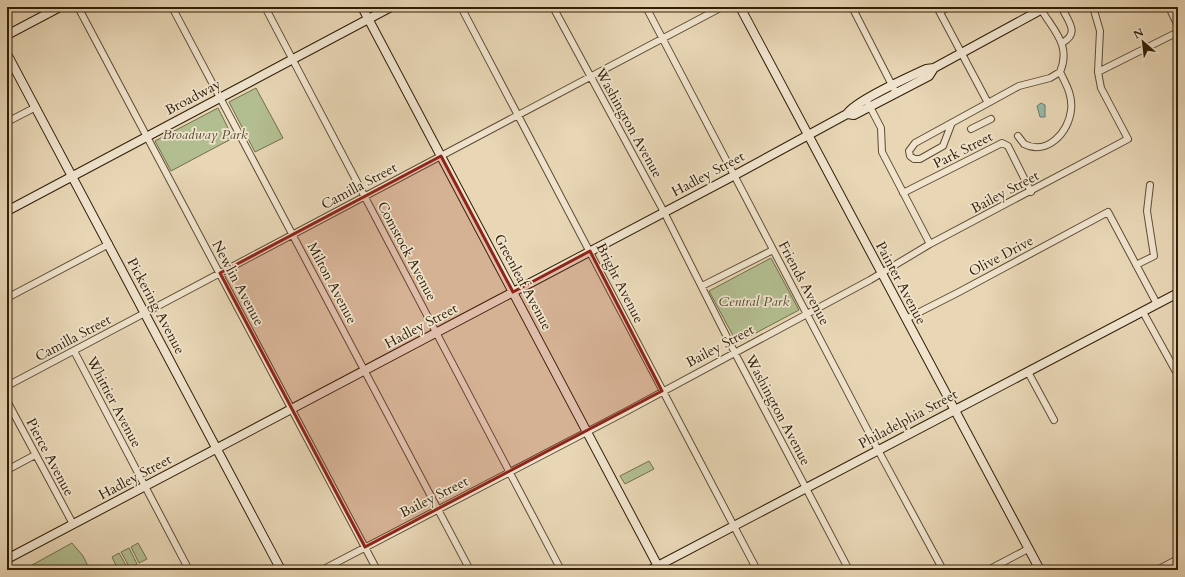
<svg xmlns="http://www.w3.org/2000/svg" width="1185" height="577" font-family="Cardo,serif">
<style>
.green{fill:#b3be90;stroke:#726e4a}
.water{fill:#97b9ab;stroke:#6e7b69}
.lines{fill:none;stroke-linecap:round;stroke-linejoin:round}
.street-casing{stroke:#5e4c31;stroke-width:8}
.secondary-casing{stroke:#301e05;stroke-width:10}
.street{stroke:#f0e4cf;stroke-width:6}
.secondary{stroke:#f0e4cf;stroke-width:8}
.marked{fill:#8f2418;fill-opacity:0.2;stroke:#8f2418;stroke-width:3;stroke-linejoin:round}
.labels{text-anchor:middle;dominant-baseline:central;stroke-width:3.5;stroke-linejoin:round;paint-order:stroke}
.street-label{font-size:14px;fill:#301e05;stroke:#f0e4cf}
.park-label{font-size:14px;font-style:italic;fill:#574e2f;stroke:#f0e4cf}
</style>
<rect width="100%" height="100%" fill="#e8d6b5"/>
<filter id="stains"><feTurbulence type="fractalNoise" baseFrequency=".005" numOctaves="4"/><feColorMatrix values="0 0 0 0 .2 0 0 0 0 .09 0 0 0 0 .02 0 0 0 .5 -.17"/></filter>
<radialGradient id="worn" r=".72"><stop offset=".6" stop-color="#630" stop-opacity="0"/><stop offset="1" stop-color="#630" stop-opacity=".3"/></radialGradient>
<path class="green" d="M256 88 283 138 255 152 229 102Z
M218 108 233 138 171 171 155 141Z
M771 258 799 310 737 343 709 291Z
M649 461 654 469 625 484 620 476Z
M72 543 83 556 90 570H23Z
M138 543 147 559 139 563 131 547Z
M129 548 137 564 130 568 121 552Z
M119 553 128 569 127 570H118L112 557Z"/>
<path class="water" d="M1041 103 1045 105V117H1040L1037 106Z"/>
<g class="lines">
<defs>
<path id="street" d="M78 7 377 570
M172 7 470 570
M265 7 561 570
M461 7 757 570
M553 7 664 212 737 357 849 570
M646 7 878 450 943 570
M852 7 896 93
M937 7 988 103
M1169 7 1178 26
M1042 11C1055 32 1071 46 1060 72
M940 12 948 7
M1062 43C1078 34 1071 25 1064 12
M1098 72 1178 32
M868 103 881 128 882 152 930 244
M7 122 36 107
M951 125 943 146 920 159H914L910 156 909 151 915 143 1019 86 1050 78 1060 72
M971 129 991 119
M1018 136 1024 144C1047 156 1069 132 1071 110 1073 96 1066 84 1060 72
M903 193 1002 143 1008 146 1031 192
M1136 265 1154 256 1147 211 1150 185
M702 286 773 250
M7 298 109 244
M1143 312 1175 370
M906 319 959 292 1108 212 1157 304
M74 351 189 570
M1028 372 1054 420
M7 386 722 7
M7 401 73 524
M7 470 35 455
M322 570 627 411 870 280 930 244 1128 139 1101 88 1098 72 1100 31 1093 7
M988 570 1028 549
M1157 570 1178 559"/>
<path id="secondary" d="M362 7 660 570
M740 7 1040 570
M7 35 60 7
M7 54 281 570
M847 114 854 115 929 76 934 68
M7 211 391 7
M7 559 735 175 847 114C855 101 909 77 926 69L934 68 1046 7
M650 570 1178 293"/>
</defs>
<use href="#street" class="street-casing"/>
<use href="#secondary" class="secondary-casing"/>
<use href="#street" class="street"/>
<use href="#secondary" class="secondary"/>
</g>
<path class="marked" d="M441 156 513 292 590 251 662 391 365 547 220 273Z"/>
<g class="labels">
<g class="street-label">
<text transform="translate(193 97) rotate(-28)">Broadway</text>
<text transform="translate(629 123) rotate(61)">Washington Avenue</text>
<text transform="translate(963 150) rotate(-27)">Park Street</text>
<text transform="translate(708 174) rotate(-28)">Hadley Street</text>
<text transform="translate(359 186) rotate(-28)">Camilla Street</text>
<text transform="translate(1005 192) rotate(-28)">Bailey Street</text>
<text transform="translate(407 251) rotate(62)">Comstock Avenue</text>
<text transform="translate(1001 256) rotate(-28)">Olive Drive</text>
<text transform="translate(523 282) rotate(62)">Greenleaf Avenue</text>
<text transform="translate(238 283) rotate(62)">Newlin Avenue</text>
<text transform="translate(332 283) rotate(62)">Milton Avenue</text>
<text transform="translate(620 283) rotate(63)">Bright Avenue</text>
<text transform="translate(804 283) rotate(62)">Friends Avenue</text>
<text transform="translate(901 283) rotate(62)">Painter Avenue</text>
<text transform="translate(156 306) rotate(62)">Pickering Avenue</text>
<text transform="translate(421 326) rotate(-28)">Hadley Street</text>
<text transform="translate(73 338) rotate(-28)">Camilla Street</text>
<text transform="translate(720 346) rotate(-28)">Bailey Street</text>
<text transform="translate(114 402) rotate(62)">Whittier Avenue</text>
<text transform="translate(778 410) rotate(62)">Washington Avenue</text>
<text transform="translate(908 419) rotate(-28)">Philadelphia Street</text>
<text transform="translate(50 457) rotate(62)">Pierce Avenue</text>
<text transform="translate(135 477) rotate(-28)">Hadley Street</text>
<text transform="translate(434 497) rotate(-27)">Bailey Street</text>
</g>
<g class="park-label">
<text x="205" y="134">Broadway Park</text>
<text x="754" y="301">Central Park</text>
</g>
</g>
<rect width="1185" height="577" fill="none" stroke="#e8d6b5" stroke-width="24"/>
<rect x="8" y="8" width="1169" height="561" fill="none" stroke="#301e05" stroke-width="2"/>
<rect x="12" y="12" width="1161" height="553" fill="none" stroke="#301e05"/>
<g transform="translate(1143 42) rotate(332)" stroke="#f0e4cf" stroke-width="3" paint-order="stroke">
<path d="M0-3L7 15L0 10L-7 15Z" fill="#301e05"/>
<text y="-6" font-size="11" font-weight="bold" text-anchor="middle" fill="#301e05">N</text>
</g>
<rect width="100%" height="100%" filter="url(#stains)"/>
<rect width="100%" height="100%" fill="url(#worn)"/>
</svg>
